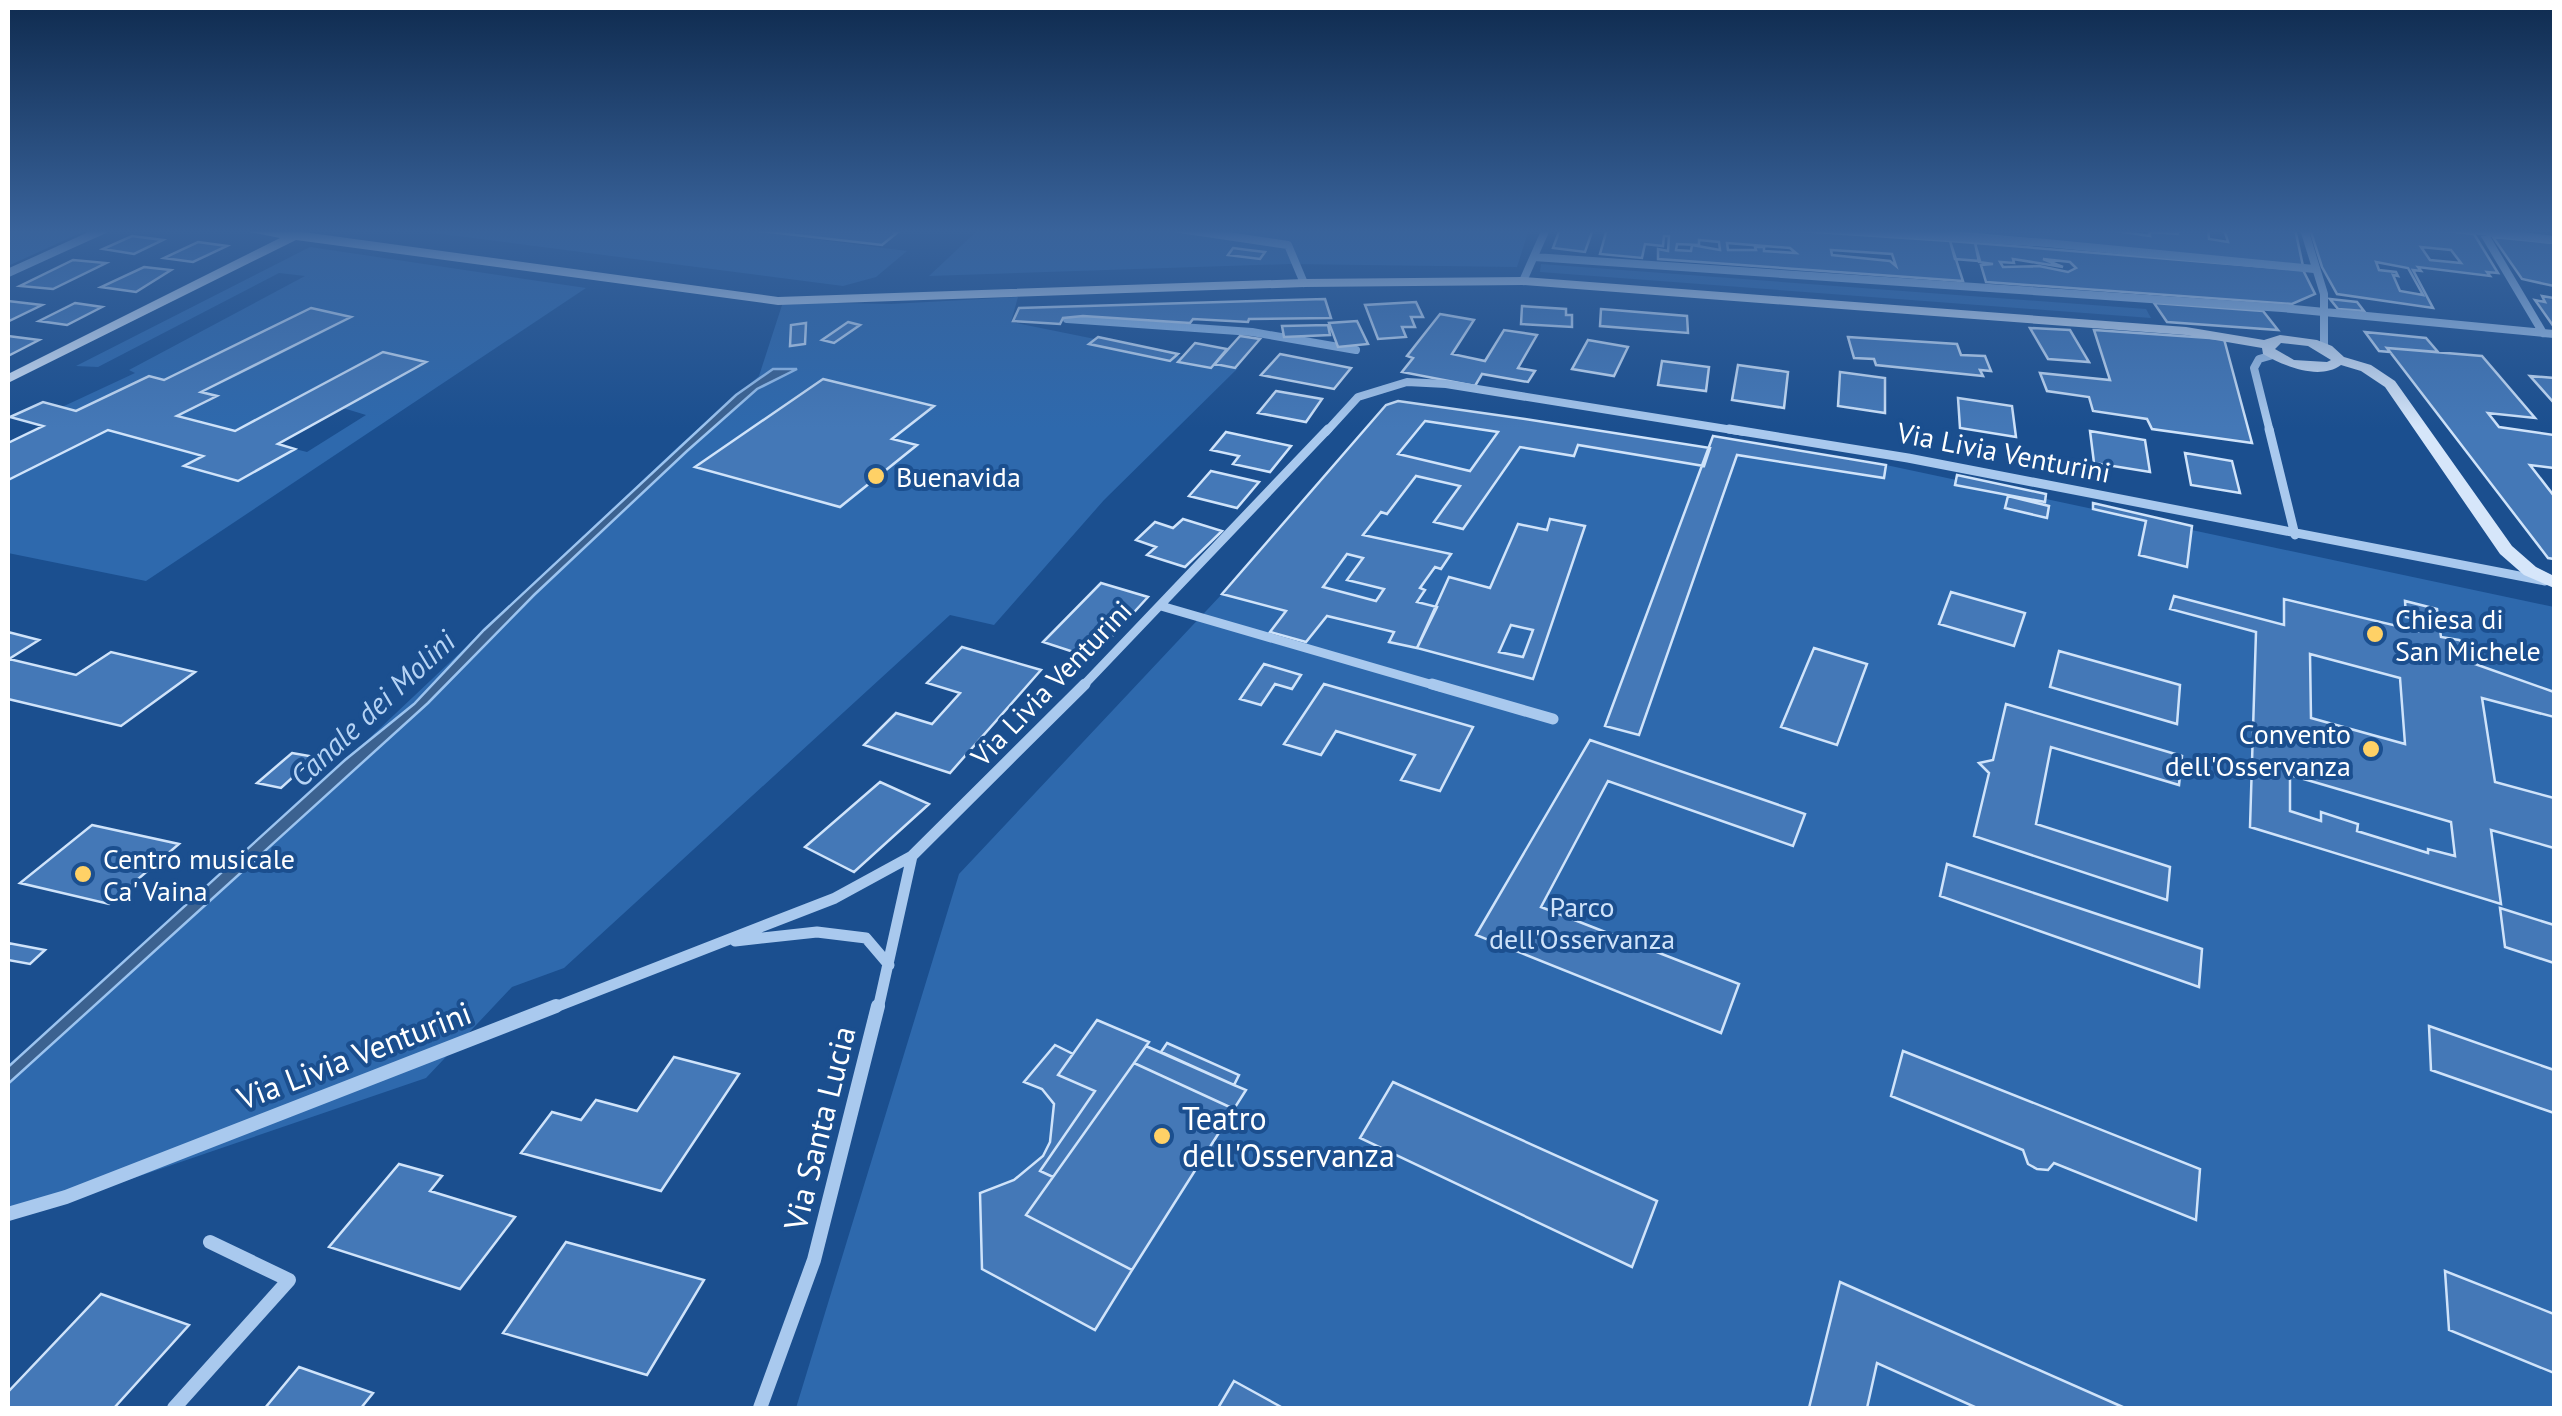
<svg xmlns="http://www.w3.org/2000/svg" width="2562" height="1416" font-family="'PT Sans',sans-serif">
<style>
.green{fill:#2e69ad}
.water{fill:#3c6290;stroke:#9cc4f0;stroke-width:2.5}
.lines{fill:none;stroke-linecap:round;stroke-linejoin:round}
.stream{stroke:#9cc4f0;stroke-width:8}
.building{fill:#4478b7;stroke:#cfe3fa;stroke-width:2.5;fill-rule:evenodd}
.street-far3{stroke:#a9c9ee;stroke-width:8}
.street-far2{stroke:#a9c9ee;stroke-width:9}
.street-far1{stroke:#a9c9ee;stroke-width:11}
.street{stroke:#a9c9ee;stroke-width:14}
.secondary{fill:#d6e6fa;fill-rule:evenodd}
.poi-dot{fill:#ffd166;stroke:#1b4f8f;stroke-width:4}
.labels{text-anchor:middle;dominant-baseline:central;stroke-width:8;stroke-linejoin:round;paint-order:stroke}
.street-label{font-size:28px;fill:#fff;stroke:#1b4f8f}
.poi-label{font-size:28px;fill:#fff;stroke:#1b4f8f;text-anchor:start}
.park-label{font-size:28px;fill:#cfe3fa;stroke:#1b4f8f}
.water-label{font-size:30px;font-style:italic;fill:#b5d3f5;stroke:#1b4f8f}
.near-street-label{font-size:32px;fill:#fff;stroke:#1b4f8f}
.near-poi-label{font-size:32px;fill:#fff;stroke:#1b4f8f;text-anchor:start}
</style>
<rect width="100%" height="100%" fill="#1b4f8f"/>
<path class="green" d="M8 229H89L8 266Z
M403 229H735L907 251 876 277 843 286Z
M979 229H1529L1517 267 1290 264 929 276Z
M310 247 586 288 146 581 8 553V480L108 430 203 456 185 467 238 481 295 449 307 452 366 415 343 408 425 363 383 352 235 431 177 416 216 396 201 392 350 317 311 308 164 380 149 376 76 411 62 407 135 373 129 370 305 276 279 273 98 367 76 366Z
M1541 264 2146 309 2151 318 1540 272Z
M1018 297 1011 322 1238 368 1104 500 994 625 950 615 564 968 512 987 426 1078 8 1221V1070L217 882 680 445 759 376 783 302 891 304Z
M1398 401 1709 448 1886 465 2554 607V1408H796L959 874 1222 594 1386 405Z"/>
<path class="water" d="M773 369H797L757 389 687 451 534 595 428 703 8 1084V1067L345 760 414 704 484 630 736 395Z"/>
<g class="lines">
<path class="stream" d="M1067 319 1252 332 1356 350"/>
</g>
<path class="building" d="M743 229H896L894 232H898L882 245Z
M1560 229H1593L1585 252 1553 248Z
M1607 229H1771L1950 241 1963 281 1658 259V249L1668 251 1669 236H1664L1663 246 1645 244 1642 258 1600 254ZM1699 240 1719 242 1720 250 1692 245 1691 251 1676 250 1677 244 1699 245ZM1727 243 1790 248 1796 253 1764 251V247H1755L1756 250H1728ZM1831 250 1892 254 1896 266 1890 261 1832 255Z
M1922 229H2103L2150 236 2149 232 2178 234 2177 229H2208L2209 239 2228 242 2224 229H2295L2303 266Z
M2310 229H2431L2474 234 2498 273 2487 272 2490 276 2418 267 2421 271 2413 270 2433 308 2337 294 2322 267ZM2421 247 2451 250 2461 263 2430 260ZM2376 262 2408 268 2423 295 2400 291 2393 275 2398 276 2396 272 2379 270Z
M132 236 163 240 134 254 103 249Z
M2493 237 2554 243V286L2522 279Z
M1950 241 1975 243 1980 261 1955 259Z
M198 242 227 246 193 262 164 258Z
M1975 243 2303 270 2315 294 2292 304 1986 282 1981 265 1993 264 1979 262ZM2013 259 2063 267 2043 259 2070 262 2076 268 2068 272 2039 266 2003 267 2000 262 2014 263Z
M1233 248 1248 250 1265 252 1260 259 1228 255Z
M73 260 106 263 53 289 20 286Z
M144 267 171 270 136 292 101 287Z
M2542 296 2554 298V327L2535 300 2545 302Z
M1325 299 1331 318 1249 319 1248 322 1193 319 1190 323 1083 316 1063 318 1060 324 1013 321 1019 308Z
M2330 299 2357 302 2364 311 2338 309Z
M8 301 42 305 9 321Z
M1416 302 1423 317H1411L1415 327H1402L1406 337 1378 339 1365 305Z
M75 303 102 307 67 325 39 321Z
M2154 303 2263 311 2278 330 2167 322Z
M1522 306 1566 309V315H1572V327L1521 324Z
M311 308 351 317 201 392 217 396 177 416 235 431 383 352 426 362 278 444 295 449 238 481 184 466 203 456 108 430 8 480V443L43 426 10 417 43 402 76 411 149 376 164 380Z
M1601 309 1687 316 1688 333 1600 326Z
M1440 314 1474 320 1452 354 1485 361 1504 330 1537 335 1518 368 1535 371 1528 382 1482 374 1475 386 1402 372 1413 358 1407 356Z
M1357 321 1368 344 1338 347 1329 323Z
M848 322 860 325 834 343 822 340Z
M806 323 805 344 790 346 791 325Z
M1328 325 1330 335 1284 337 1282 326Z
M2030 328 2070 330 2089 362 2048 359Z
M2094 330 2224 339 2252 443 2152 429 2147 419 2093 411 2089 397 2047 391 2040 373 2110 380Z
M2365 332 2426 338 2438 352 2387 348 2390 352 2379 351Z
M8 336 39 340 8 356Z
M1240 336 1260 339 1235 368 1215 364Z
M1098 337 1178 354 1170 361 1089 344Z
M1848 337 1957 344 1961 355 1985 356 1991 371 1980 370 1983 376 1876 365 1874 359 1854 358Z
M1588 340 1628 347 1614 376 1572 369Z
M1195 343 1227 349 1211 368 1178 362Z
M2387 348 2482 356 2535 418 2488 413 2499 427 2554 435V468L2530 465 2554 496V559L2548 558Z
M1280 354 1351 368 1334 389 1261 375Z
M1662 361 1709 367 1706 391 1658 385Z
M1738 365 1788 372 1784 408 1732 400Z
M1840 372 1885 378V413L1838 406Z
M2530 376 2554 378V403Z
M823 379 934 406 892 439 917 445 840 507 695 467Z
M1276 391 1322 399 1306 422 1258 413Z
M1958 398 2012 406 2016 437 1960 428Z
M1398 401 1525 419 1710 448 1704 466 1578 445 1574 456 1520 447 1463 529 1434 522 1460 486 1416 476 1387 514 1381 512 1363 535 1451 554 1441 569 1435 567 1420 588 1425 590 1417 602 1437 607 1417 648 1389 642 1394 632 1327 616 1306 642 1270 632 1286 611 1222 594 1386 405ZM1425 421 1498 432 1470 471 1398 454ZM1347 554 1363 558 1347 580 1384 589 1376 601 1323 587Z
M2090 431 2145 440 2150 472 2094 463Z
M1226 432 1291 446 1270 472 1233 464 1239 456 1211 450Z
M1713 436 1886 465 1884 478 1737 455 1639 735 1605 726Z
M2185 453 2232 461 2240 493 2191 485Z
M1211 471 1259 482 1237 508 1189 496Z
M1957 475 2046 494 2045 502 1955 485Z
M2008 496 2049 506 2047 518 2005 508Z
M2093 503 2192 526 2187 567 2139 555 2146 521 2093 509Z
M1183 519 1222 531 1185 567 1147 555 1156 547 1136 540 1155 522 1173 528Z
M1550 519 1585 526 1533 679 1417 648 1449 577 1490 588 1518 524 1547 530ZM1511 625 1533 630 1523 657 1499 652Z
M1101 583 1148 597 1092 658 1043 642Z
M1951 592 2025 613 2014 646 1939 624Z
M2174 596 2284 625V599L2418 631 2417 619 2406 617 2405 601 2437 609 2441 637 2459 640 2482 653 2483 658 2476 660 2461 656V659L2554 692V717L2482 698 2495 782 2554 798V848L2491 830 2501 904 2250 827 2256 632 2170 609ZM2310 654 2400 678 2405 744 2311 718ZM2290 775 2451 822 2455 856 2428 849V853L2357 831 2358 824 2321 812V821L2290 811Z
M8 632 39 640 9 659 76 675 111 652 195 672 121 726 8 699Z
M962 647 1041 670 950 773 864 745 896 713 932 724 960 693 927 683Z
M1814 648 1867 664 1837 745 1781 727Z
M2059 651 2180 685 2177 724 2050 687Z
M1264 664 1301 675 1292 689 1275 684 1261 705 1240 699Z
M1324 684 1473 727 1440 791 1401 780 1415 755 1336 731 1321 755 1284 744Z
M2006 704 2182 756 2179 785 2051 747 2036 824 2170 867 2167 900 1974 836 1989 773 1979 763 1993 760Z
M1590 740 1805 814 1793 846 1608 781 1541 907 1739 984 1721 1033 1476 935Z
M292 753 315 757 281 788 257 783Z
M880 782 929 804 854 872 805 847Z
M92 825 179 844 109 904 20 883Z
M1947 864 2202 949 2199 987 1940 896Z
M2500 908 2554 925V963L2505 947Z
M8 943 45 950 30 964 8 960Z
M1097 1020 1149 1042 1053 1177 1040 1171 1095 1091 1058 1075Z
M2429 1026 2554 1070V1113L2431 1070Z
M1167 1043 1239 1075 1234 1085 1161 1052Z
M1055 1045 1073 1054 1058 1075 1095 1091 1040 1171 1053 1177 1026 1215 1132 1270 1095 1330 982 1269 980 1193 1014 1180 1043 1156 1050 1142 1054 1104 1042 1089 1024 1082Z
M1146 1046 1234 1085 1246 1090 1234 1109 1134 1063Z
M1903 1051 2200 1169 2196 1220 2054 1163 2048 1170 2037 1169 2028 1164 2023 1150 1891 1096Z
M674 1057 739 1074 661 1191 521 1153 552 1112 581 1120 596 1100 637 1111Z
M1134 1063 1234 1109 1132 1270 1026 1215Z
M1393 1082 1657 1201 1632 1267 1360 1138Z
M399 1164 442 1176 430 1191 515 1217 460 1289 329 1247Z
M566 1242 704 1280 647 1375 503 1333Z
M2445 1271 2554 1314V1373L2449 1330Z
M1840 1282 2125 1408H1977L1877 1363 1867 1408H1809Z
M101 1294 189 1325 114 1408H8V1392Z
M299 1367 373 1393 361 1408H265Z
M1234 1381 1283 1408H1218Z"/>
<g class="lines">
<path class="street-far3" d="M1180 229 1288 245 1304 283
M1828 229 2046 243 2314 269
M2304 229 2324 294V347
M2464 229 2554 240
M2483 232 2543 333
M1534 257 2282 308 2554 334
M8 273 105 229
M1523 281 1546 229
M1326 432 1358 397 1407 382 1446 384 1745 432
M2270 432 2254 368 2259 359 2273 355"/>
<path class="street-far2" d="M1729 429 1908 458 2545 581
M2269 429 2295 535
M1161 606 1440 687
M1082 687 1328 429"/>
<path class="street-far1" d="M1432 684 1553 719
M735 941 817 932 866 938 889 965
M550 1009 835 898 912 856 1085 684
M878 1009 912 856"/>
<path class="street" d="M8 1214 66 1197 556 1006
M174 1408 289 1280 210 1242
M760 1408 814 1260 878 1006"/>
<path class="secondary" d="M235 229 296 231 778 297 1304 279 1523 277 2186 327 2264 340 2280 335 2317 340 2332 346 2344 357 2371 365 2395 381 2512 546 2536 567 2554 576V588L2524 575 2500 554 2385 387 2361 371 2341 365C2319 381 2284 366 2263 354L2262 348 2186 335 1523 285 1304 287 778 305 296 240 8 383V374L280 238ZM2281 343 2308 346 2331 360 2327 362 2294 360 2275 349Z"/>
</g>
<linearGradient id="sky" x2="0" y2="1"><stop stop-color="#0f2b4f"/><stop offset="0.54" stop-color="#39639b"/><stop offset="1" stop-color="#39639b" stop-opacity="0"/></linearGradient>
<rect width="2562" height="428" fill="url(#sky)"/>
<g class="poi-dot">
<circle cx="876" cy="476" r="10"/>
<circle cx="2375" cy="634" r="10"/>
<circle cx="2371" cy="749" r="10"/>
<circle cx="83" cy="874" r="10"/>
<circle cx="1162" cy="1136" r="10"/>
</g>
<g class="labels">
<g class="street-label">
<text transform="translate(2004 452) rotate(11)">Via Livia Venturini</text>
<text transform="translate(1051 683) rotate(-46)">Via Livia Venturini</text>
</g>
<g class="poi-label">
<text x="896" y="476">Buenavida</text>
<text x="2395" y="618">Chiesa di<tspan x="2395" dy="32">San Michele</tspan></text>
<text x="2351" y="733" text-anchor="end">Convento<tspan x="2351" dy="32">dell'Osservanza</tspan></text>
<text x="103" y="858">Centro musicale<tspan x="103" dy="32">Ca' Vaina</tspan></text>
</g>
<g class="park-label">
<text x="1582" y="906">Parco<tspan x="1582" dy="32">dell'Osservanza</tspan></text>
</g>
<g class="water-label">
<text transform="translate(372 708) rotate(-43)">Canale dei Molini</text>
</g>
<g class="near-street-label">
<text transform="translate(354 1055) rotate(-21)">Via Livia Venturini</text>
<text transform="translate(819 1128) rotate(-76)">Via Santa Lucia</text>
</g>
<g class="near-poi-label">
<text x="1182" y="1118">Teatro<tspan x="1182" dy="37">dell'Osservanza</tspan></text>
</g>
</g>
<rect width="2562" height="1416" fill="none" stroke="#ffffff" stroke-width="20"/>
</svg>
